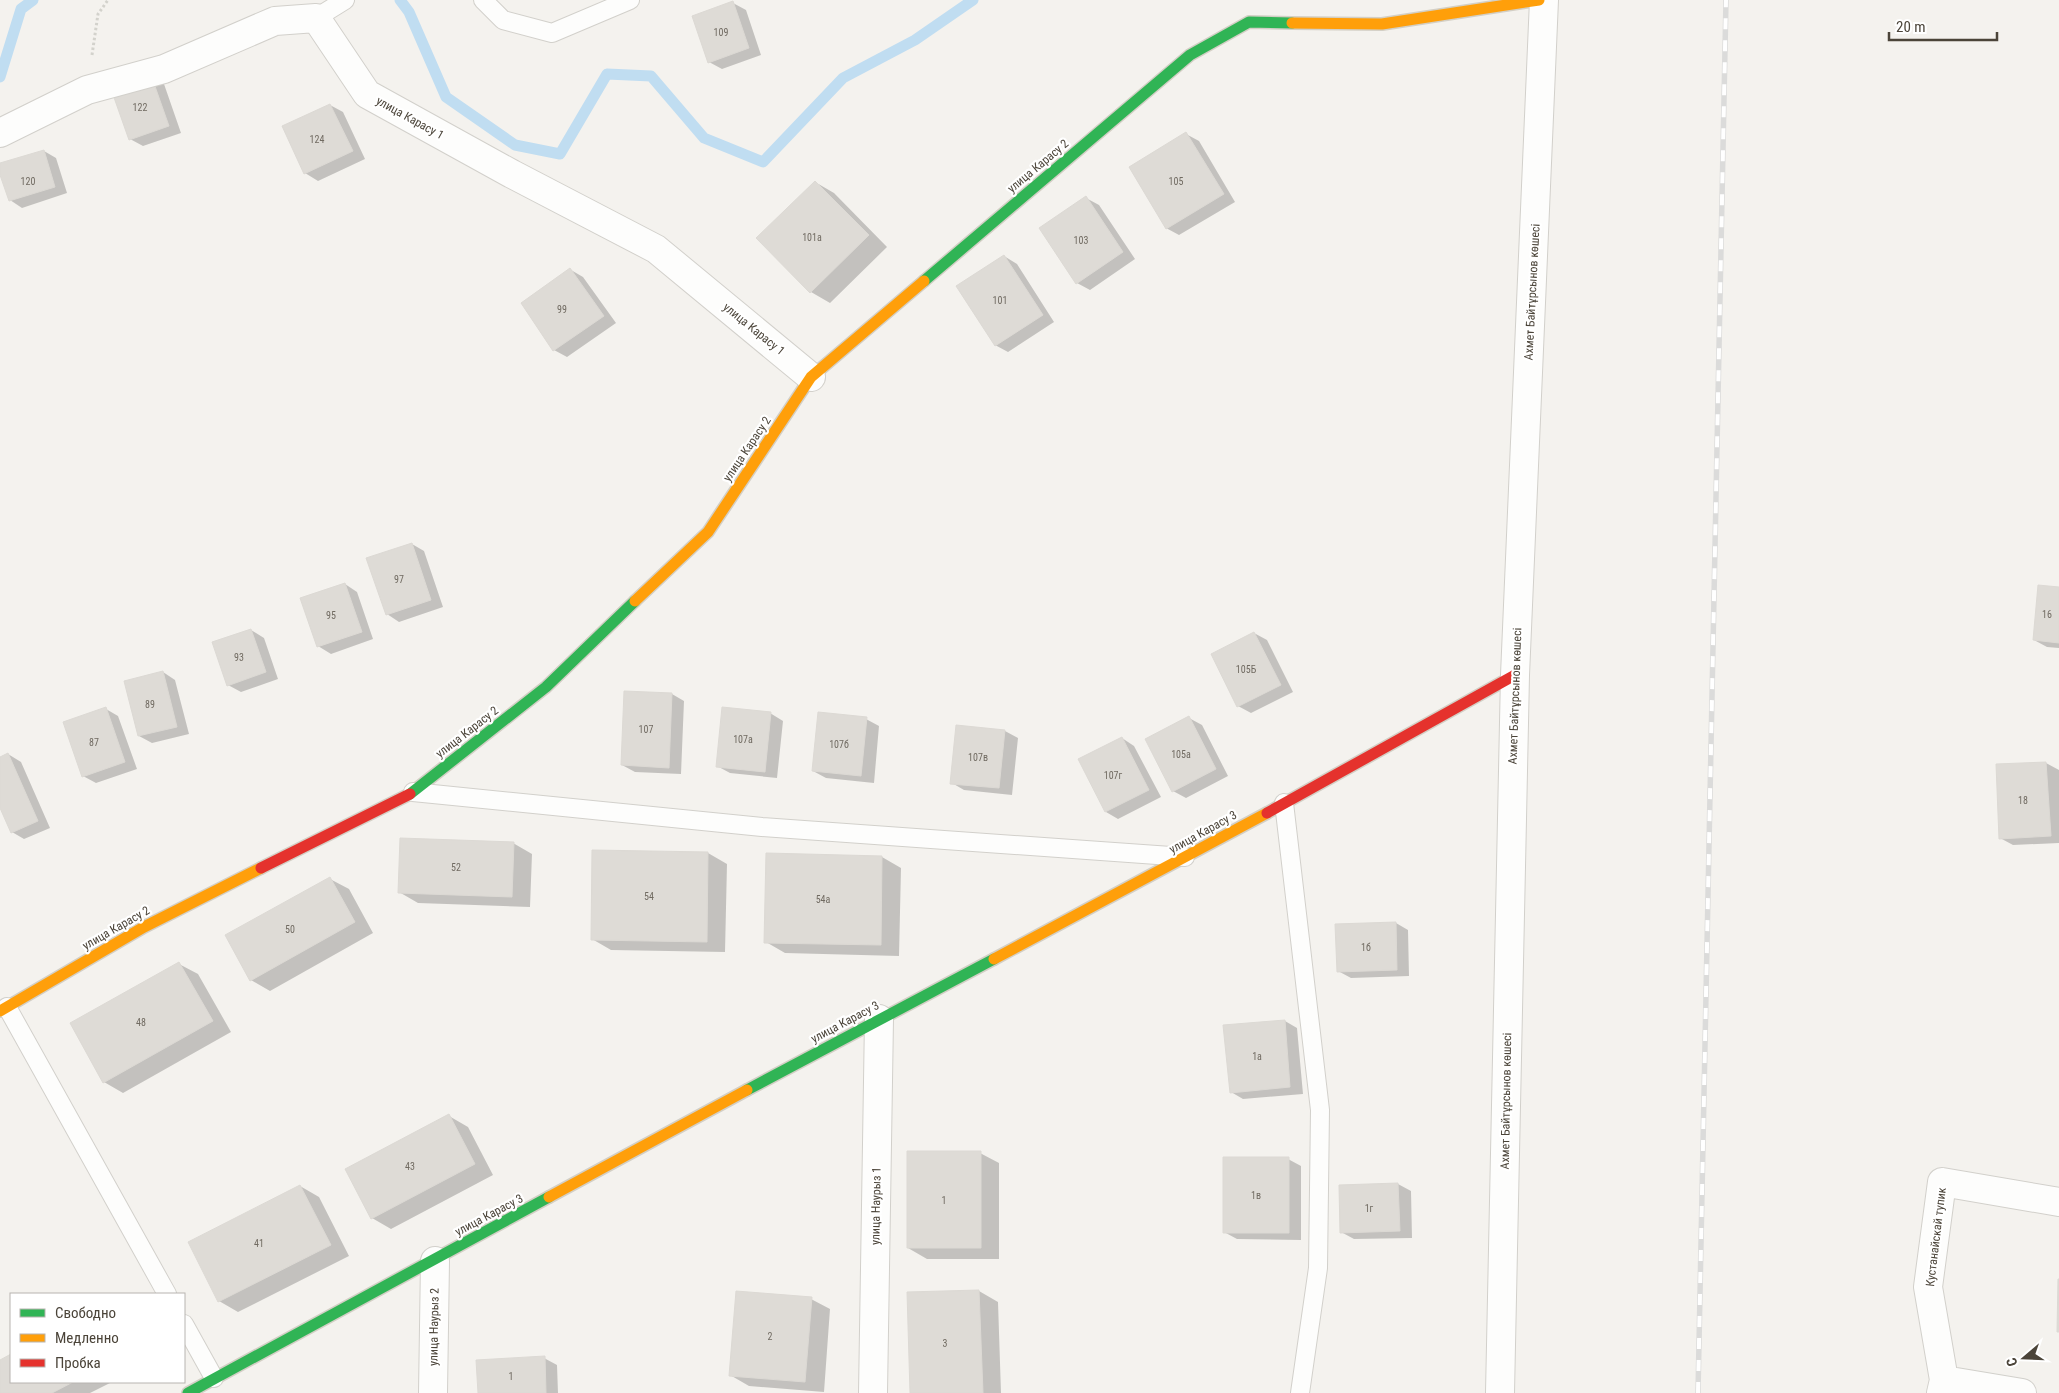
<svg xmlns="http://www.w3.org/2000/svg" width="2059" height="1393" font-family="'Roboto Condensed',sans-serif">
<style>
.shadow{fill:#0003}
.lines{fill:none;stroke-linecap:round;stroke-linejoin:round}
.stream{stroke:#c0ddf1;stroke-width:11}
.building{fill:#dedbd6;stroke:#dcd9d4}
.lane-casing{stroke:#d2d0cb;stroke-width:20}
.street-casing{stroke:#d2d0cb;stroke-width:30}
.fast-casing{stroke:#d3cfc5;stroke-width:14}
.slow-casing{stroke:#d3cfc5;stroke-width:14}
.jam-casing{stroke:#d3cfc5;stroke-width:14}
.path{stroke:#d3d2cc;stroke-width:3;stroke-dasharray:2.5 2.5;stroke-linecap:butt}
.lane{stroke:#fdfdfc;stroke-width:18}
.street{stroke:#fdfdfc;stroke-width:28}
.fast{stroke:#30b455;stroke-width:11}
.slow{stroke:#ff9f0a;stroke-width:11}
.jam{stroke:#e5322d;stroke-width:11}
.rail-casing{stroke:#dbdbda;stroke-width:5.5}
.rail{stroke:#fff;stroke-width:4;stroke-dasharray:11;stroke-linecap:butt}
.labels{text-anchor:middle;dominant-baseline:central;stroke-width:4.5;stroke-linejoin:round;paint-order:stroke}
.number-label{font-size:10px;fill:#706a61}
.street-label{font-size:12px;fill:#4b4439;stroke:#fff}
</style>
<rect width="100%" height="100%" fill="#f4f2ee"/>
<path class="shadow" d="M733 3 746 10 761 55 722 69 709 62Z
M151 76 164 84 181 133 143 146 130 139Z
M330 105 343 112 365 159 318 181 305 173Z
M1186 134 1199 141 1235 202 1179 235 1166 228Z
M44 151 56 158 67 193 22 208 10 200 0 165Z
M815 182 834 193 887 247 830 303 811 292Z
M1086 198 1099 205 1135 259 1090 290 1077 283Z
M1004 256 1017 264 1054 322 1008 352 995 345Z
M571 270 583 277 616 323 567 357 554 350Z
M412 544 424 551 443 607 399 622 387 614Z
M345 584 357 592 373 639 331 654 318 646Z
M2059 589V648L2047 647 2034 640Z
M251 630 264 638 278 679 241 692 228 685Z
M1254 633 1267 640 1293 692 1251 713 1238 706Z
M163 672 175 680 189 734 152 743 139 736Z
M672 694 684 701 681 774 635 772 622 765Z
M106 709 118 716 137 769 96 783 83 776Z
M770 713 783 721 777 778 730 773 717 766Z
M1189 718 1202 725 1228 776 1186 798 1173 791Z
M866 719 879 726 874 783 826 778 813 771Z
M958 726 1005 731 1018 738 1012 795 964 790 952 783Z
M1122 738 1134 746 1161 797 1118 819 1106 812Z
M8 754 21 762 50 828 24 839 12 832 0 805V758Z
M2046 763 2059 770V843L2013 845 2000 838 1997 765Z
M513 843 532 854 530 907 418 903 399 892Z
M593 851 708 853 727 864 725 952 611 950 592 939Z
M882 857 901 868 899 956 785 953 766 942Z
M330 879 349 889 373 933 270 991 251 980Z
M1396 923 1408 930 1409 976 1351 978 1338 971Z
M179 964 198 974 231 1032 123 1093 104 1082Z
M1285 1021 1297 1028 1303 1094 1243 1099 1231 1092Z
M449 1116 468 1127 493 1175 391 1229 372 1218Z
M980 1153 999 1163V1259H927L908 1248Z
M1288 1159 1301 1166V1240L1237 1239 1224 1232Z
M1398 1184 1411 1191 1412 1238 1354 1239 1341 1232 1340 1186Z
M300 1186 319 1197 349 1256 238 1312 219 1301Z
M979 1291 998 1302 1001 1393H912Z
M811 1299 830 1309 824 1392 749 1386 730 1375Z
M11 1355V1382H112L90 1393H0V1361Z
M544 1358 557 1365 558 1393H479Z"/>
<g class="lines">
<path class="stream" d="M400 0 409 12 446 97 515 145 560 154 607 74 651 76 704 138 763 162 843 78 915 40 973 0
M0 77 21 9 33 0"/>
</g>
<path class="building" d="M733 1 749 48 708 63 692 16Z
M151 75 169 126 129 140 111 89Z
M330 104 353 151 304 174 282 126Z
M1186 132 1224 194 1166 229 1129 167Z
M44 150 55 187 9 201 0 175V163Z
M815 181 869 235 810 293 756 238Z
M1086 196 1123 252 1076 284 1039 228Z
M1004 255 1043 315 995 346 956 286Z
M570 268 604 316 553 351 521 303Z
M412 543 431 600 386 615 366 558Z
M345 583 362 632 317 647 300 598Z
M2038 585 2059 587V643L2033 640Z
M251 629 266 672 227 686 212 642Z
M1254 632 1281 685 1237 707 1211 654Z
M163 671 177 727 138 736 124 681Z
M624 691 672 693 669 768 621 765Z
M106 707 125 762 82 777 63 722Z
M722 707 771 712 765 772 716 767Z
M818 712 867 717 861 776 812 771Z
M1189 716 1216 769 1172 792 1145 739Z
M956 725 1005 730 999 788 950 784Z
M1122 737 1149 790 1105 812 1078 759Z
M8 753 38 821 11 833 0 808V757Z
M2046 762 2051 836 1999 839 1996 764Z
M400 838 514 842 512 897 398 893Z
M592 850 708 852 707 942 591 940Z
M766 853 882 856 881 945 764 943Z
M330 877 355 922 250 981 225 935Z
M1396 922 1397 970 1337 972 1335 924Z
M179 962 213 1021 103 1083 70 1023Z
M1285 1020 1290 1087 1230 1093 1223 1025Z
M449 1114 475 1164 371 1219 345 1169Z
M907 1151H981V1248H907Z
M1223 1157H1289V1233H1223Z
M1398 1183 1400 1231 1340 1233 1339 1185Z
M300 1185 331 1245 218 1302 188 1242Z
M2058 1279H2059V1332H2057Z
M979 1290 983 1393H910L907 1292Z
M736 1291 812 1297 805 1382 729 1376Z
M11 1354V1382H73L52 1393H0V1360Z
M545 1356 546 1393H478L476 1360Z"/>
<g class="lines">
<defs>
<path id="lane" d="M483 0 503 20 552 33 630 0
M316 18 345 0
M413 792 762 827 1185 857
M1284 803 1320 1110 1318 1268 1300 1393
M7 1007 167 1294
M184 1324 214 1378"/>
<path id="street" d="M0 133 87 90 164 69 275 21 316 18 367 94 512 174 656 249 811 377
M1944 1380 2022 1393
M433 1393 435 1261
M873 1393 879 1019
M1500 1393 1515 675 1544 0
M1941 1393 1944 1380 1928 1287 1942 1182 2059 1202"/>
<path id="fast" d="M924 281 1190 55 1249 22 1292 23
M410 794 546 687 635 601
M747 1090 994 959
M188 1393 549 1197"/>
<path id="slow" d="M1292 23 1382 24 1539 0
M635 601 708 532 811 377 924 281
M994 959 1267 813
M0 1011 144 927 261 868
M549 1197 747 1090"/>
<path id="jam" d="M1267 813 1515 675
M261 868 410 794"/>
</defs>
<use href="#lane" class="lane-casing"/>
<use href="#street" class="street-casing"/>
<use href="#fast" class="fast-casing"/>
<use href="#slow" class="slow-casing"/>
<use href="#jam" class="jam-casing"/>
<path class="path" d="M92 55 98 14 108 0"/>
<use href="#lane" class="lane"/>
<use href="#street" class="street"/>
<use href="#fast" class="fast"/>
<use href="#slow" class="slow"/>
<use href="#jam" class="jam"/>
<defs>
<path id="rail" d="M1698 1393 1726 0"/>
</defs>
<use href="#rail" class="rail-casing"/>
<use href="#rail" class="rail"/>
</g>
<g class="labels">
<g class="number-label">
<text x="721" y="32">109</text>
<text x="140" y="107">122</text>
<text x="317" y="139">124</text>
<text x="28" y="181">120</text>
<text x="1176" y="181">105</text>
<text x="812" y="237">101а</text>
<text x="1081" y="240">103</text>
<text x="1000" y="300">101</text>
<text x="562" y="309">99</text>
<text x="399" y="579">97</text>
<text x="2047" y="614">16</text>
<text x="331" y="615">95</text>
<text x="239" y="657">93</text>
<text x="1246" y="669">105Б</text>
<text x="150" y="704">89</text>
<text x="646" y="729">107</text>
<text x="743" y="739">107а</text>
<text x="94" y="742">87</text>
<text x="839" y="744">107б</text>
<text x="1181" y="754">105а</text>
<text x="978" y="757">107в</text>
<text x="1113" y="775">107г</text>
<text x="2023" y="800">18</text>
<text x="456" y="867">52</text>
<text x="649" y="896">54</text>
<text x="823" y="899">54а</text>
<text x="290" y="929">50</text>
<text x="1366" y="947">1б</text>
<text x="141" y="1022">48</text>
<text x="1257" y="1056">1а</text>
<text x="410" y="1166">43</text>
<text x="1256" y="1195">1в</text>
<text x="944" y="1200">1</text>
<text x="1369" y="1208">1г</text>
<text x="259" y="1243">41</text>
<text x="770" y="1336">2</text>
<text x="945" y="1343">3</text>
<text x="511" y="1376">1</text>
</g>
<g class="street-label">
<text transform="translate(410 118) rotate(29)">улица Карасу 1</text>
<text transform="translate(1038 166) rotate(-40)">улица Карасу 2</text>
<text transform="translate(1532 292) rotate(-87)">Ахмет Байтұрсынов көшесі</text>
<text transform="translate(754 329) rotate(39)">улица Карасу 1</text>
<text transform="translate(747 449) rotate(-56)">улица Карасу 2</text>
<text transform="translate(1515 696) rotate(-88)">Ахмет Байтұрсынов көшесі</text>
<text transform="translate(467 732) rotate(-38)">улица Карасу 2</text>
<text transform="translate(1203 832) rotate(-29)">улица Карасу 3</text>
<text transform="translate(116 928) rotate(-30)">улица Карасу 2</text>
<text transform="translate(845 1022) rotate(-28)">улица Карасу 3</text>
<text transform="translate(1506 1101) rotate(-89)">Ахмет Байтұрсынов көшесі</text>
<text transform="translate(876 1206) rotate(-89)">улица Наурыз 1</text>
<text transform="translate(489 1215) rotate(-28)">улица Карасу 3</text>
<text transform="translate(1936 1237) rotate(-83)">Кустанайскай тупик</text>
<text transform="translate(434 1327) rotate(-89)">улица Наурыз 2</text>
</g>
</g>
<rect x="10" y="1293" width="175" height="90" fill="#ffffff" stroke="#b7b4b0"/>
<rect x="20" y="1309" width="25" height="8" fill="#30b455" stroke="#b7b4b0"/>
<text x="55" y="1318" font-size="15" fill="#4b4439">Свободно</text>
<rect x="20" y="1334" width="25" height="8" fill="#ff9f0a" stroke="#b7b4b0"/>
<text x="55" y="1343" font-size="15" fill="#4b4439">Медленно</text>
<rect x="20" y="1359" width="25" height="8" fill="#e5322d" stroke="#b7b4b0"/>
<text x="55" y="1368" font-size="15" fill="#4b4439">Пробка</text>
<g transform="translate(2024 1358) rotate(251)" stroke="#ffffff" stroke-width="4" paint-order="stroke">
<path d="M0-4L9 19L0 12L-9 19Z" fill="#4b4439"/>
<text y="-8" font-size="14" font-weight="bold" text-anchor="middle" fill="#4b4439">С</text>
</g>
<path d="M1889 32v8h108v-8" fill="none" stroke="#4b4439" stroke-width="2.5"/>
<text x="1896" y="32" font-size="15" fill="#4b4439" stroke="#ffffff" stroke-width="4" paint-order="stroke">20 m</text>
</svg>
